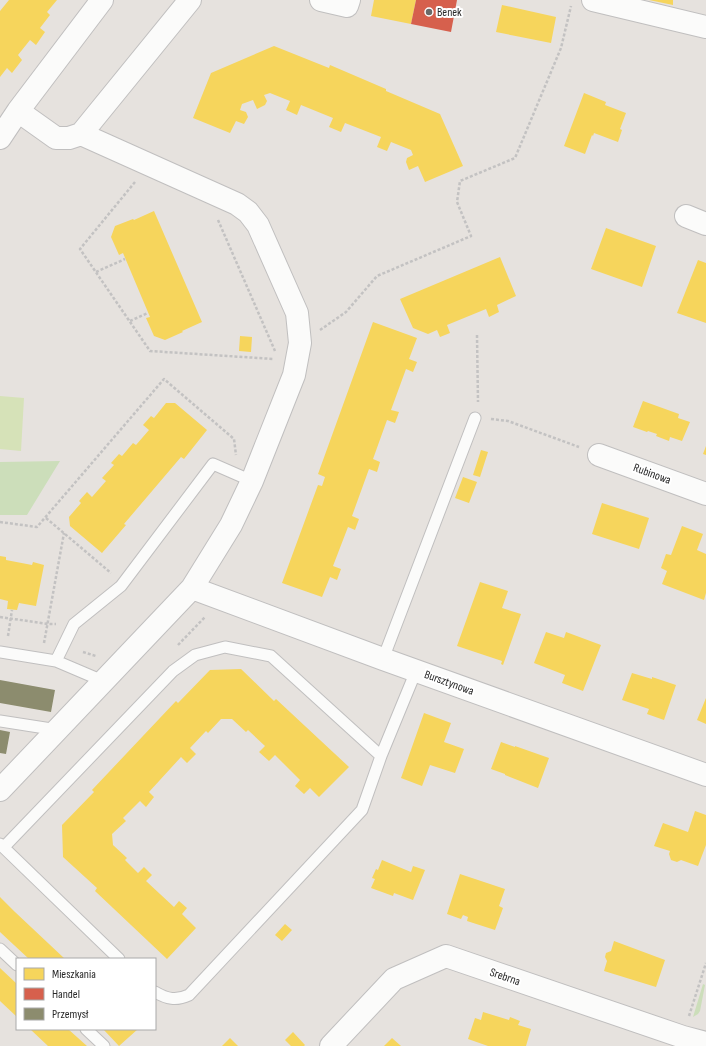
<svg xmlns="http://www.w3.org/2000/svg" width="706" height="1046" font-family="'Sofia Sans Condensed',sans-serif">
<style>
.green{fill:#ccdeba}
.pitch{fill:#d6e2b8}
.homes{fill:#f6d55c}
.shops{fill:#d6604d}
.industry{fill:#8c8c6e}
.lines{fill:none;stroke-linecap:round;stroke-linejoin:round}
.service-casing{stroke:#c0bfbf;stroke-width:13}
.minor-casing{stroke:#c0bfbf;stroke-width:24}
.path{stroke:#c3c2c2;stroke-width:2.5;stroke-dasharray:3 2;stroke-linecap:butt}
.service{stroke:#fbfbfa;stroke-width:11}
.minor{stroke:#fbfbfa;stroke-width:22}
.poi-dot{fill:#6a6968;stroke:#fff;stroke-width:1.5}
.labels{text-anchor:middle;dominant-baseline:central;stroke-width:4;stroke-linejoin:round;paint-order:stroke}
.poi-label{font-size:12px;fill:#282828;stroke:#fff;text-anchor:start}
.street-label{font-size:12px;fill:#282828;stroke:#fff}
</style>
<rect width="100%" height="100%" fill="#e6e2de"/>
<path class="green" d="M60 461 27 515H0V462Z
M703 984 705 985 700 1011 698 1014 693 1017Z"/>
<path class="pitch" d="M0 396 24 398 21 451 0 449Z"/>
<path class="homes" d="M9 0H57L47 12 50 15 40 28 45 32 36 45 30 40 18 55 22 60 12 73 7 68 0 77V11Z
M374 0H416L411 24 371 16Z
M649 0H673V5Z
M502 5 556 17 551 43 496 32Z
M274 46 329 68 330 65 386 89V91L440 114 463 166 425 182 418 166 409 170 406 162 407 158 413 155 411 150 391 142 387 151 377 147 381 137 345 123 341 132 329 127 333 118 301 105 297 115 286 110 290 101 270 93 264 95 267 101 265 105 257 109 253 100 242 104 240 110 246 112 248 117 244 124 236 121 230 133 193 118 211 73Z
M584 93 606 102 605 105 626 113 620 129 622 130 618 142 594 133 593 136 592 135 585 154 564 146Z
M154 211 202 322 182 331 183 332 165 340 154 336 146 318 150 317 123 253 119 255 111 237 115 226 133 219 134 220Z
M606 228 656 246 642 287 591 269Z
M500 257 516 296 497 305 499 312 489 317 486 309 447 325 450 333 440 337 437 330 428 334 413 328 400 299Z
M698 260 706 263V323L677 313Z
M373 322 417 338 409 359 417 362 413 372 406 369 391 410 399 412 395 423 387 420 373 459 380 462 377 472 369 469 352 516 359 519 355 530 348 527 333 566 341 569 337 580 330 577 322 597 282 583 318 485 322 486 325 477 318 474Z
M240 336 252 337 251 352 239 351Z
M643 401 679 414 678 418 690 422 682 441 670 437 669 441 656 436 657 434 648 431 647 432 633 427Z
M166 403H175L207 430 184 459 181 457 124 524 126 525 102 553 70 526 69 517 81 503 79 501 87 492 92 497 106 481 102 478 114 465 111 463 119 454 122 456 133 443 136 445 149 430 143 425 151 416 154 418Z
M706 446V455L703 454Z
M481 450 488 452 480 477 473 475Z
M463 477 477 482 469 503 455 498Z
M602 503 649 518 639 549 592 534Z
M682 526 703 534 697 550 706 554V593L704 600 662 584 667 571 661 568 666 554 671 555Z
M0 556 6 557V560L32 565 33 562 44 565 36 606 19 603 17 610 7 609 8 601 0 599Z
M480 582 508 591 502 608 521 614 503 665 501 664 502 661 457 646Z
M546 632 564 638 566 632 601 645 583 691 562 683 565 675 534 663Z
M241 669 274 701 276 699 349 767 319 797 310 788 304 794 295 786 300 780 275 755 269 761 259 752 265 746 248 730 246 732 232 719H221L208 733 206 731 190 748 196 754 187 763 181 757 149 792 154 797 146 807 140 801 123 818 126 821 112 834 113 845 127 858 125 860 138 873 144 867 152 875 146 881 174 907 179 901 187 908 182 914 196 928 167 959 95 891 97 888 63 857 62 825 94 792 92 790 176 701 178 703 210 670Z
M632 673 652 679V677L676 685 664 720 647 714 649 709 622 700Z
M706 698V724L697 720Z
M424 713 451 723 444 742 464 749 455 773 430 765 422 786 401 778Z
M501 742 515 747V746L549 758 538 788 505 775V774L491 769Z
M695 811 706 815V845L698 866 681 860 677 862 671 860 669 854 670 851 654 846 663 823 688 832Z
M382 860 411 872 413 866 425 870 413 900 394 893 393 896 371 888 375 879 372 878 376 869 378 870Z
M460 874 505 889 499 906 503 908 495 930 467 921 468 917 463 915 461 919 447 914Z
M0 897 15 912 65 959H29L0 932Z
M285 924 292 930 282 941 275 935Z
M614 941 665 960 656 987 604 971 607 961 605 957 606 953 611 951Z
M0 968 17 984V1017L0 1001Z
M483 1012 509 1020 510 1017 520 1021 518 1025 531 1029 526 1046H488L468 1039 475 1018 481 1020Z
M30 1029H68L87 1046H48Z
M103 1029H138L119 1046Z
M293 1032 305 1045 304 1046H291L285 1040Z
M230 1038 238 1046H222Z
M392 1038 401 1046H384Z"/>
<path class="shops" d="M416 0H457L451 32 411 24Z"/>
<path class="industry" d="M0 680 55 690 51 712 0 703Z
M0 730 10 732 6 754 0 753Z"/>
<g class="lines">
<defs>
<path id="service" d="M0 652 56 661 103 681
M383 659 475 418
M56 661 74 624 121 586 213 464 252 481
M0 721 58 730
M381 756 416 671
M0 844 119 959
M4 847 173 671 195 655 225 647 271 656 381 756 362 810 189 995C176 1001 167 999 155 992
M0 949 17 965
M86 1029 104 1046"/>
<path id="minor" d="M321 0 347 6 349 0
M593 0 706 27
M81 134 190 0
M0 138 18 111 102 0
M686 216 706 224
M599 455 706 494
M192 588 383 659 706 775
M0 790 192 588 231 525 252 481 294 375 300 343 297 313 258 225 248 212 237 204 81 134 69 138H56L18 111
M331 1046 394 979 446 956 683 1037 706 1043"/>
</defs>
<use href="#service" class="service-casing"/>
<use href="#minor" class="minor-casing"/>
<path class="path" d="M135 182 80 249 150 351 274 359
M218 220 275 351
M96 272 125 259
M130 321 148 313
M320 330 346 312 377 276 471 236 457 202 460 181 515 158 561 48 571 6
M477 335 478 402
M491 419 508 421 579 447
M46 518 111 573
M0 522 37 527 164 379 234 439 236 455
M0 617 48 624H56
M8 636 12 610
M44 643 64 533
M178 645 205 617
M83 652 96 656
M689 1016 706 963"/>
<use href="#service" class="service"/>
<use href="#minor" class="minor"/>
</g>
<circle class="poi-dot" cx="429" cy="12" r="4"/>
<g class="labels">
<g class="poi-label">
<text x="437" y="12">Benek</text>
</g>
<g class="street-label">
<text transform="translate(652 474) rotate(20)">Rubinowa</text>
<text transform="translate(449 683) rotate(20)">Bursztynowa</text>
<text transform="translate(505 977) rotate(19)">Srebrna</text>
</g>
</g>
<rect x="16" y="958" width="140" height="72" fill="#ffffff" stroke="#a9a9a9"/>
<rect x="24" y="968" width="20" height="12" fill="#f6d55c" stroke="#a9a9a9"/>
<text x="52" y="978" font-size="12" fill="#282828">Mieszkania</text>
<rect x="24" y="988" width="20" height="12" fill="#d6604d" stroke="#a9a9a9"/>
<text x="52" y="998" font-size="12" fill="#282828">Handel</text>
<rect x="24" y="1008" width="20" height="12" fill="#8c8c6e" stroke="#a9a9a9"/>
<text x="52" y="1018" font-size="12" fill="#282828">Przemysł</text>
</svg>
